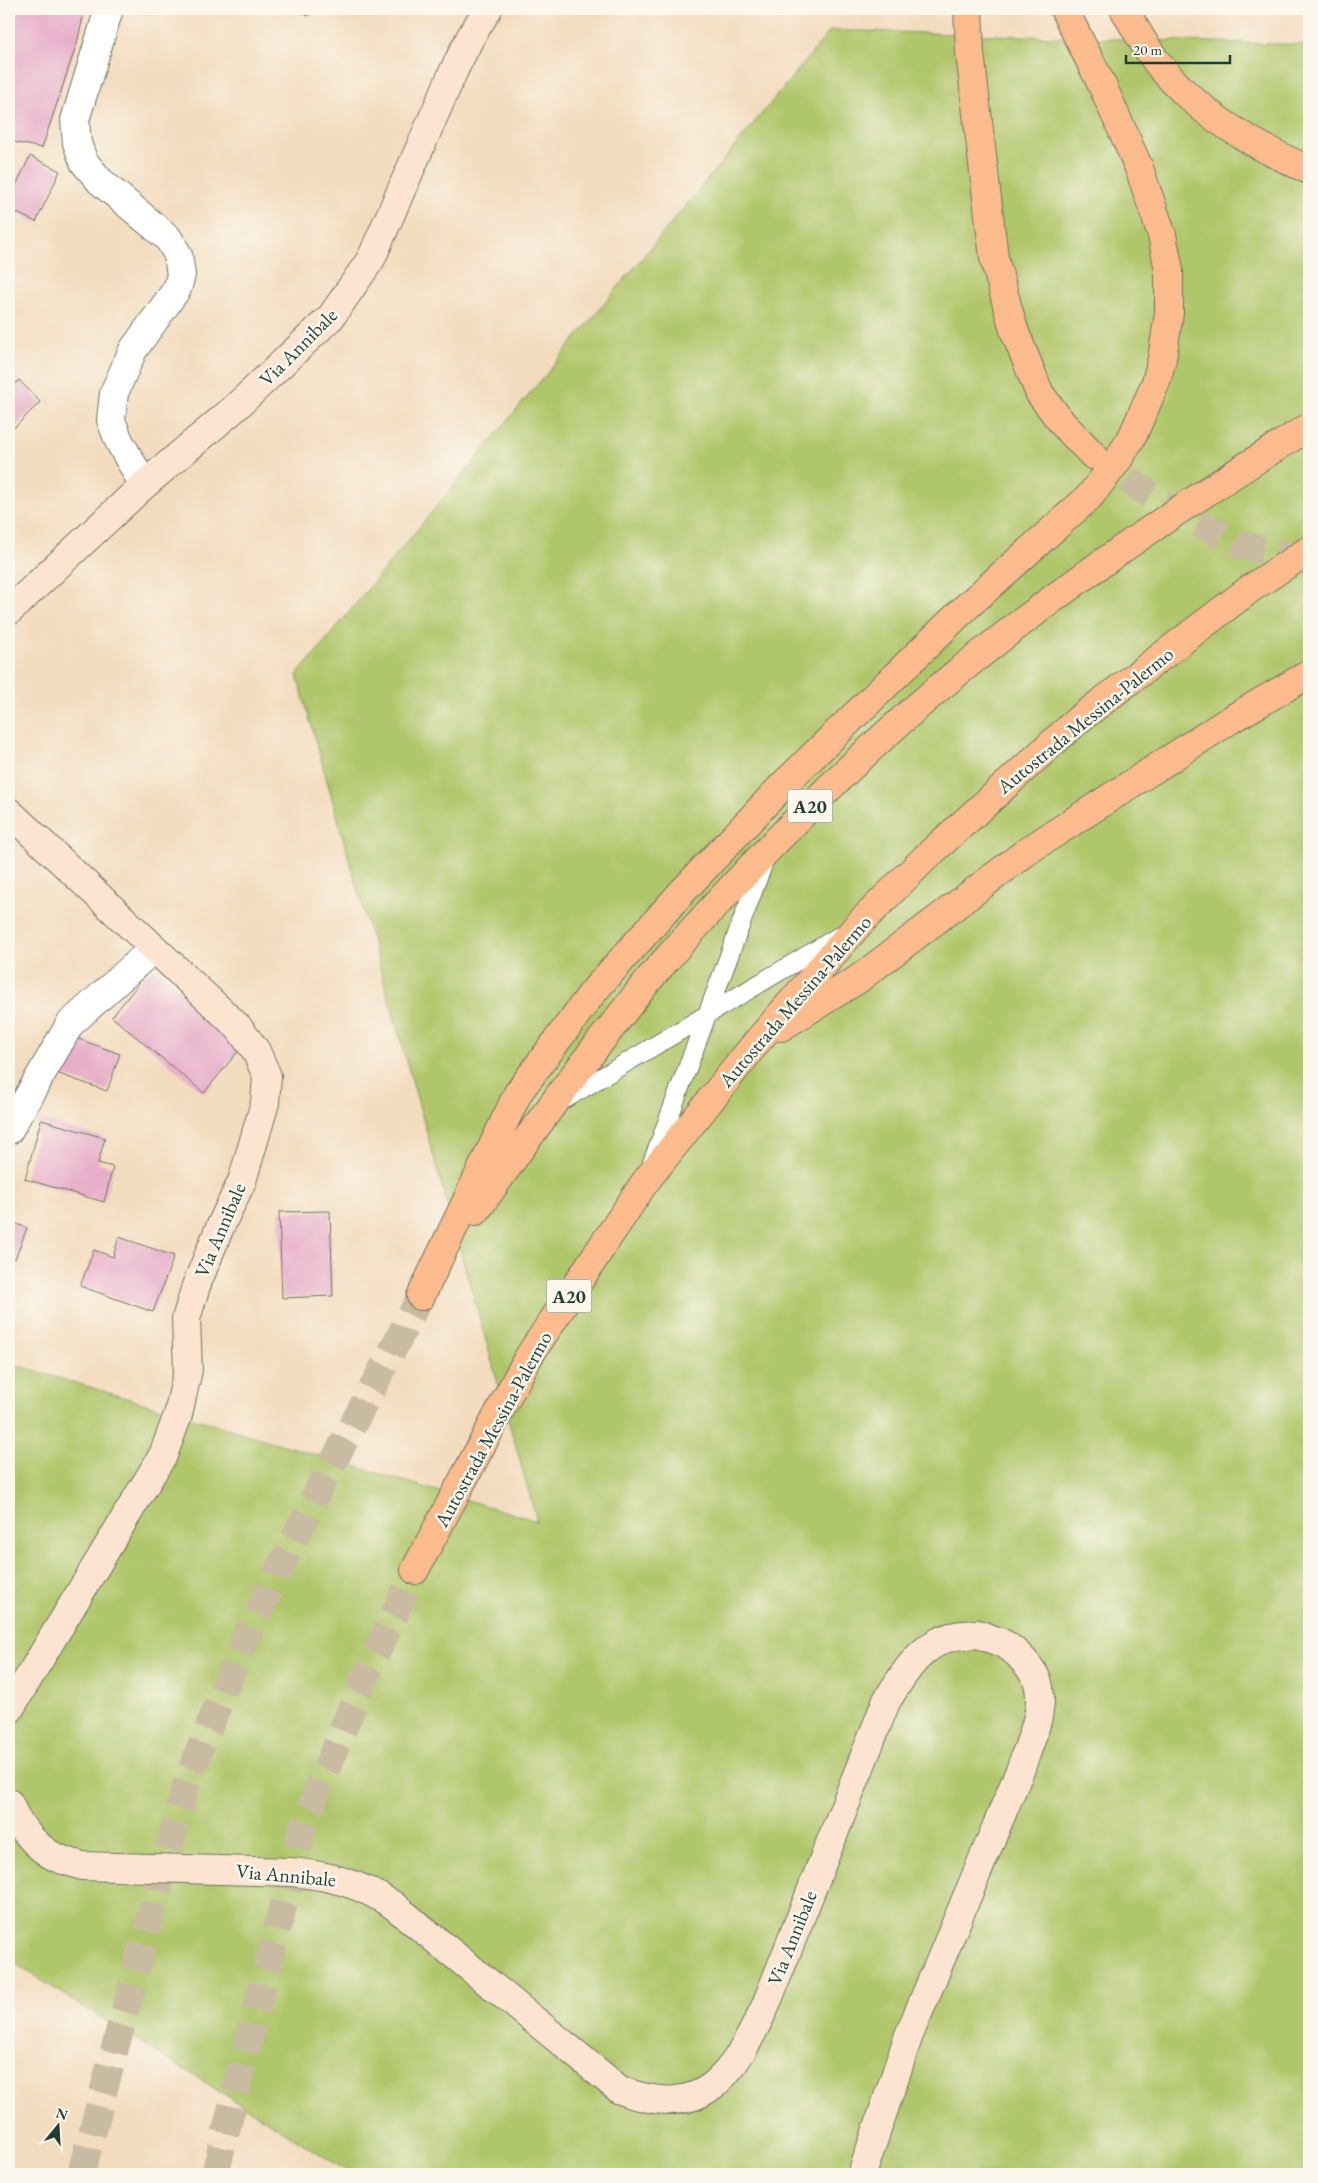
<svg xmlns="http://www.w3.org/2000/svg" width="1318" height="2183" font-family="'EB Garamond',serif">
<style>
.green{fill:#b0c66b;stroke:#688250}
.building{fill:#e7aec9}
.lines{fill:none;stroke-linecap:round;stroke-linejoin:round}
.highway-tunnel{stroke:#c9bba2;stroke-width:28;stroke-dasharray:28 14;stroke-linecap:butt}
.lane-casing{stroke:#697464;stroke-width:20}
.street-casing{stroke:#697464;stroke-width:30}
.secondary-casing{stroke:#697464;stroke-width:30}
.highway-casing{stroke:#697464;stroke-width:30}
.lane{stroke:#fff;stroke-width:18}
.street{stroke:#fff;stroke-width:28}
.secondary{stroke:#fde4d1;stroke-width:28}
.highway{stroke:#fbbb8c;stroke-width:28}
.labels{text-anchor:middle;dominant-baseline:central;stroke-width:5;stroke-linejoin:round;paint-order:stroke}
.shield{fill:#fbf7ec;stroke:#61756b;stroke-width:1}
.shield-label{font-size:19px;font-weight:bold;fill:#1f3d34}
.street-label{font-size:20px;fill:#1f3d34;stroke:#fbf7ec}
</style>
<rect width="100%" height="100%" fill="#fbf7ec"/>
<filter id="ink" filterUnits="userSpaceOnUse"><feTurbulence type="fractalNoise" baseFrequency=".02" numOctaves="2"/><feDisplacementMap in="SourceGraphic" scale="10" xChannelSelector="R" yChannelSelector="G"/><feConvolveMatrix kernelMatrix="1 2 1 2 8 2 1 2 1" color-interpolation-filters="sRGB"/></filter>
<filter id="wash" filterUnits="userSpaceOnUse"><feTurbulence type="fractalNoise" baseFrequency=".0096" numOctaves="4" result="noise"/><feDisplacementMap in="SourceGraphic" scale="20" xChannelSelector="R" yChannelSelector="G"/><feGaussianBlur stdDeviation="1.12" result="paint"/><feColorMatrix in="noise" values="0 0 0 0 0 0 0 0 0 0 0 0 0 0 0 0 0 1.4 0 .05"/><feComposite in="paint" operator="in"/></filter>
<g filter="url(#wash)">
<rect width="100%" height="100%" fill="#f3dbbe"/>
<path class="green" d="M831 30 1309 45V2174H352L9 1960V1363L537 1521 297 675Z"/>
<g id="blocks">
<path class="building" d="M14 9H85L77 43 42 148 9 141V26Z
M296 9H312L308 16Z
M30 156 60 171 36 222 9 209V200Z
M19 380 40 402 14 428 9 422V390Z
M152 967 245 1043 204 1093 112 1017Z
M62 1033 120 1054 107 1091 48 1070Z
M41 1120 105 1138 98 1163 113 1167 104 1202 25 1179Z
M330 1211 333 1296 282 1298 279 1212Z
M9 1221 27 1228 15 1259 9 1257Z
M119 1237 174 1256 153 1312 80 1286 94 1250 113 1257Z"/>
</g>
</g>
<g filter="url(#ink)">
<use href="#blocks" fill-opacity="0" stroke="#697464" stroke-width="1"/>
<g class="lines">
<path class="highway-tunnel" d="M1093 455 1164 505 1239 545 1309 561
M81 2174 187 1781 244 1641 321 1485 421 1296
M215 2174 303 1826 359 1690 415 1570"/>
<defs>
<path id="lane" d="M560 1102 841 935
M652 1163 765 859"/>
<path id="street" d="M109 9 75 120 77 143 84 162 100 181 168 238 178 255 181 275 177 289 133 350 114 393 111 420 119 441 144 485
M9 1130 70 1024 154 948"/>
<path id="secondary" d="M9 611 144 485 235 408 331 317 371 259 454 70 471 36 488 9
M9 812 238 1027 256 1051 267 1076 265 1103 242 1181 220 1227 196 1286 186 1319 188 1370 178 1415 163 1455 9 1710
M9 1803C17 1824 35 1847 55 1857 64 1861 74 1863 82 1866L291 1872C332 1876 358 1883 393 1905L620 2090C704 2122 732 2076 765 2007L886 1702C904 1672 924 1638 963 1635 968 1635 973 1634 978 1634 985 1636 993 1640 1000 1642 1013 1647 1034 1669 1038 1683 1046 1710 1029 1743 1021 1768L909 2035 862 2174"/>
<path id="highway" d="M968 9 970 53 994 258 1014 330 1040 394 1063 424 1093 455
M1124 9C1134 26 1144 45 1156 61 1195 112 1251 144 1309 170
M781 1027 857 980 1029 850 1230 720 1309 674
M476 1211C521 1147 565 1085 614 1024 628 1006 642 987 657 970 745 870 838 773 940 687 1056 591 1180 506 1309 427
M421 1296 518 1093 593 992 682 892 781 787 964 609 1089 497 1118 460 1133 435 1156 382 1162 359 1169 313V270L1162 235 1139 168 1102 85 1064 9
M415 1570 529 1356 645 1182 756 1043 859 924 925 858 1078 720 1250 589 1309 550"/>
</defs>
<use href="#lane" class="lane-casing"/>
<use href="#street" class="street-casing"/>
<use href="#secondary" class="secondary-casing"/>
<use href="#highway" class="highway-casing"/>
<use href="#lane" class="lane"/>
<use href="#street" class="street"/>
<use href="#secondary" class="secondary"/>
<use href="#highway" class="highway"/>
</g>
</g>
<g class="labels">
<g class="shield">
<rect x="787.5" y="789.5" width="45" height="33" rx="4"/>
<rect x="546.5" y="1279.5" width="45" height="33" rx="4"/>
</g>
<g class="shield-label">
<text x="810" y="806">A20</text>
<text x="569" y="1296">A20</text>
</g>
<g class="street-label">
<text transform="translate(298 347) rotate(-45)">Via Annibale</text>
<text transform="translate(1085 720) rotate(-39)">Autostrada Messina-Palermo</text>
<text transform="translate(795 1001) rotate(-49)">Autostrada Messina-Palermo</text>
<text transform="translate(220 1230) rotate(-67)">Via Annibale</text>
<text transform="translate(493 1429) rotate(-61)">Autostrada Messina-Palermo</text>
<text transform="translate(286 1875) rotate(5)">Via Annibale</text>
<text transform="translate(792 1938) rotate(-68)">Via Annibale</text>
</g>
</g>
<rect width="1318" height="2183" fill="none" stroke="#fbf7ec" stroke-width="30"/>
<g transform="translate(58 2126) rotate(18)" stroke="#fbf7ec" stroke-width="4" paint-order="stroke">
<path d="M0-4L9 19L0 12L-9 19Z" fill="#1f3d34"/>
<text y="-8" font-size="14" font-weight="bold" text-anchor="middle" fill="#1f3d34">N</text>
</g>
<path d="M1126 55v8h104v-8" fill="none" stroke="#1f3d34" stroke-width="2.5"/>
<text x="1133" y="55" font-size="15" fill="#1f3d34" stroke="#fbf7ec" stroke-width="4" paint-order="stroke">20 m</text>
</svg>
